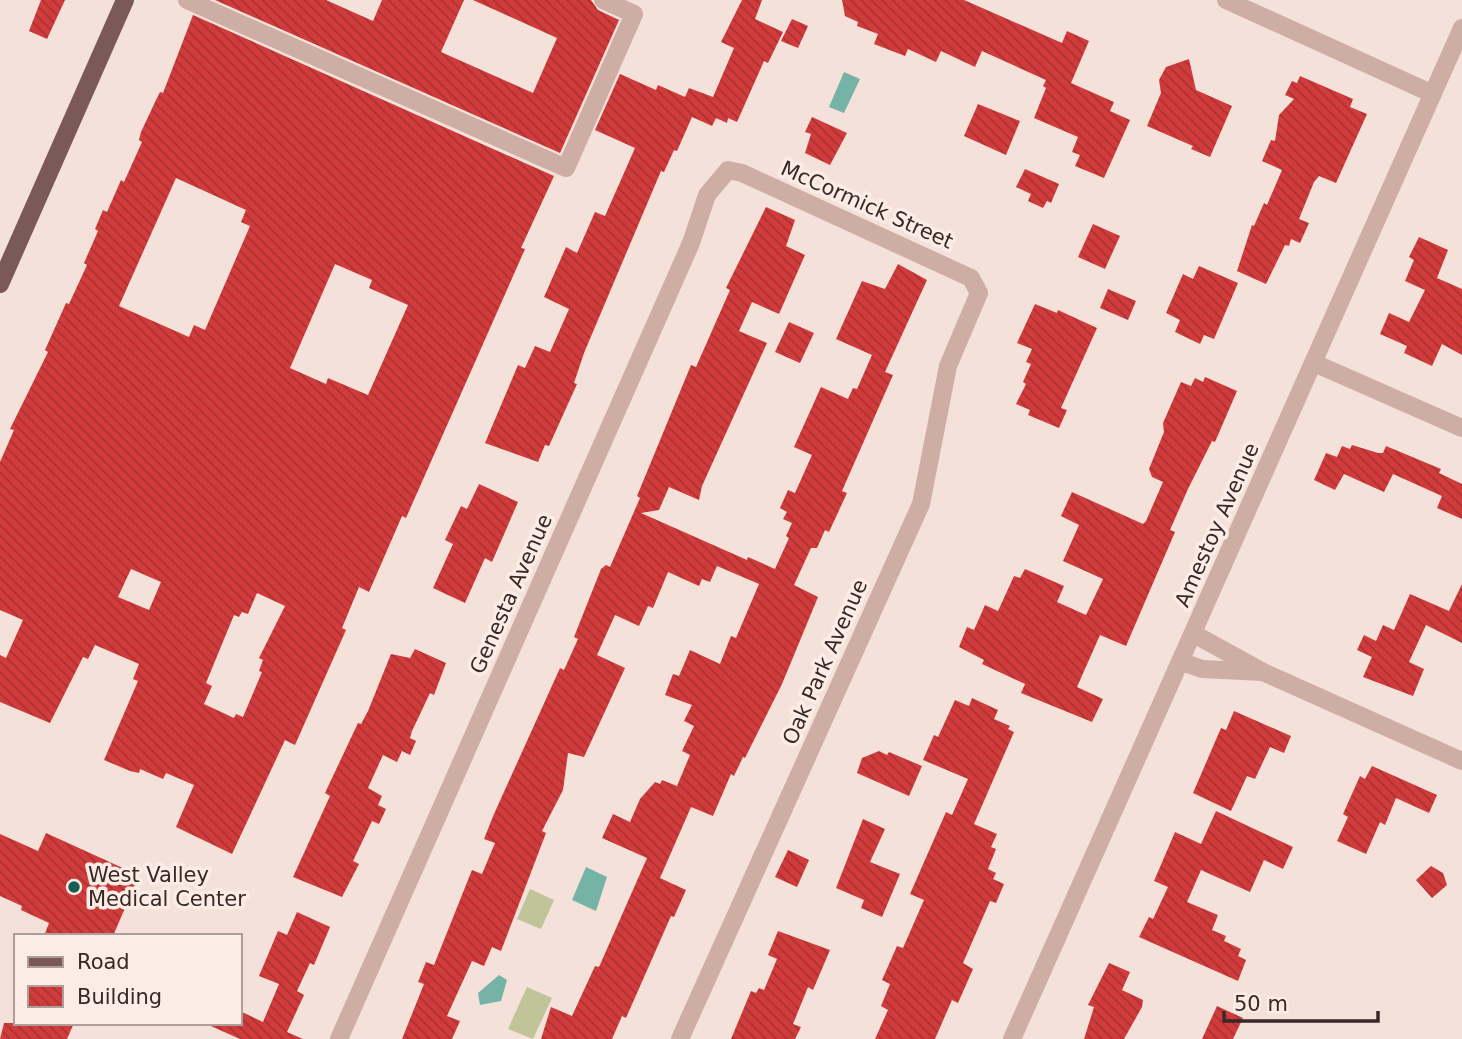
<svg xmlns="http://www.w3.org/2000/svg" width="1462" height="1039" font-family="'DejaVu Sans',sans-serif">
<style>
.pitch{fill:#c0c498}
.water{fill:#76b3a7}
.building{fill:url(#building-back-hatch);fill-rule:evenodd}
.lines{fill:none;stroke-linecap:round;stroke-linejoin:round}
.minor{stroke:#cdada4;stroke-width:18}
.major{stroke:#7b5956;stroke-width:18}
.poi-dot{fill:#185d51;stroke:#fbece6;stroke-width:2.5}
.labels{text-anchor:middle;dominant-baseline:central;stroke-width:7;stroke-linejoin:round;paint-order:stroke}
.street-label{font-size:21px;fill:#382827;stroke:#fbece6}
.poi-label{font-size:21px;fill:#382827;stroke:#fbece6;text-anchor:start}
</style>
<defs>
<pattern id="building-back-hatch" width="6" height="6" patternUnits="userSpaceOnUse" patternTransform="scale(1.75)"><rect width="6" height="6" fill="#d13b3b"/><path d="M-1 5l2 2M0 0l6 6M5-1l2 2" fill="none" stroke="#ab3232"/></pattern>
</defs>
<rect width="100%" height="100%" fill="#f4e1d9"/>
<path class="pitch" d="M530 889 554 900 541 929 517 919Z
M527 987 552 998 533 1039 508 1029Z"/>
<path class="water" d="M844 72 860 79 844 113 829 107Z
M586 867 607 877 596 911 572 900Z
M499 975 507 980 501 1001 480 1005 478 993Z"/>
<path class="building" d="M41 0H65L47 39 29 31Z
M215 0H326L373 21 382 0H464L441 52 533 93 557 38 473 0H591L598 10 619 20 560 153Z
M742 0H762L755 19 783 32 768 63 764 61 737 122 728 118 727 123 716 118 712 126 692 117 677 151 674 150 664 172 661 171 584 353 574 383 577 384 549 446 545 445 538 462 485 443 518 365 525 368 535 346 550 352 569 309 544 297 566 247 577 253 595 212 605 216 635 148 595 130 620 74 656 90 658 85 685 97 689 88 713 97 734 48 721 42Z
M842 0H964L1062 43 1067 31 1089 41 1071 83 1114 102 1110 111 1130 120 1104 178 1075 166 1080 155 1072 152 1078 137 1034 118 1046 88 1043 86 1046 80 982 51 975 67 941 51 936 62 908 49 905 56 874 44 878 34 857 26 858 22 845 16Z
M193 15 554 176 521 248 525 249 406 518 402 516 369 592 359 587 342 628 346 630 295 745 285 740 232 854 176 827 194 785 166 773 163 779 140 769 139 773 130 771 104 760 138 681 133 679 139 664 95 645 88 659 83 657 50 723 0 702V655L6 658 23 620 0 610V462L14 430 10 429 48 352 45 350 66 303 69 304 87 265 84 263 98 231 95 229 103 210 107 212 121 180 124 182 142 142 139 140 141 132 156 100 160 92 163 93ZM176 178 246 210 241 222 250 226 205 330 194 325 189 337 119 306ZM335 264 372 280 369 288 408 305 368 395 328 378 326 384 290 368ZM131 569 161 582 149 610 118 597ZM257 593 285 606 259 658 263 660 259 671 262 672 243 717 236 714 234 718 204 704 212 686 206 683 234 615 239 617 242 612 248 614Z
M792 19 808 26 798 48 781 41Z
M1189 59 1196 90 1232 106 1210 157 1191 149 1193 146 1147 126 1161 93 1159 80 1166 67Z
M1300 76 1353 99 1350 107 1367 114 1336 183 1319 176 1314 182 1299 219 1309 223 1300 243 1291 239 1289 246 1285 245 1266 284 1237 271 1252 225 1254 226 1264 203 1267 205 1282 170 1262 161 1271 140 1275 141 1279 115 1294 99 1285 95 1292 81 1297 83Z
M978 104 1020 121 1006 155 964 136Z
M812 117 847 133 830 165 805 153 811 134 805 132Z
M1025 169 1059 184 1051 203 1047 201 1043 208 1028 201 1031 194 1016 187Z
M766 207 795 220 786 246 805 255 779 314 752 302 739 331 767 343 702 486 699 500 669 487 659 510 641 513 747 560 748 557 775 569 789 538 786 536 792 523 783 519 787 512 780 508 788 490 795 493 812 455 794 447 821 387 848 399 853 388 857 389 872 355 836 339 862 281 885 289 898 264 927 280 885 372 893 375 842 491 847 493 829 532 825 530 817 548H811L794 585 818 597 782 684 745 758 743 757 734 776 731 774 713 816 691 807 660 878 686 890 674 917 671 916 626 1018 622 1016 612 1039H541L551 1007 572 1016 595 966 599 967 647 858 602 838 613 814 630 822 640 799 655 782 660 784 662 780 677 786 690 755 682 751 694 726 684 721 692 705 665 695 673 674 679 676 690 650 720 664 731 636 736 638 759 584 717 566 710 582 702 579 699 586 668 572 653 608 648 606 639 626 615 615 597 655 625 668 584 757 568 753 563 790 542 831 546 833 501 951 492 947 484 966 472 961 447 1016 460 1021 452 1039H402L424 984 418 982 426 962 434 965 472 870 482 874 495 843 484 839 494 814 560 668 564 670 578 639 574 637 601 569 606 565 610 567 640 498 637 496 677 399 691 365 696 367 730 290 726 288Z
M1093 224 1120 236 1105 269 1078 257Z
M1419 237 1448 250 1437 278 1462 289V355L1442 344 1432 366 1404 353 1407 346 1380 334 1389 313 1409 322 1425 290 1405 281 1414 260 1409 257Z
M1199 266 1238 283 1214 339 1204 335 1200 344 1175 332 1180 320 1166 313 1183 274 1193 279Z
M1108 289 1136 301 1128 320 1100 308Z
M1035 304 1057 313 1058 310 1097 328 1061 408 1067 410 1059 428 1028 415 1030 410 1016 404 1026 384 1023 382 1031 364 1026 362 1032 349 1017 343Z
M789 322 814 333 800 363 775 352Z
M1205 377 1237 391 1215 442 1212 441 1188 489 1170 530 1175 532 1126 646 1100 635 1077 687 1103 699 1092 722 1021 693 1025 684 982 664 984 660 959 647 967 627 974 630 985 605 998 611 1014 576 1020 578 1025 569 1064 586 1057 602 1086 615 1103 579 1063 561 1079 525 1061 516 1072 492 1143 524 1146 521 1163 482 1152 477 1149 469 1164 432 1163 423 1181 382 1191 386 1195 378 1203 382Z
M1352 445 1378 453H1383L1386 446 1441 469 1439 473 1462 484V519L1437 508 1442 496 1393 474 1384 492 1344 474 1335 490 1314 480 1326 453 1337 457 1342 446 1350 449Z
M479 484 518 502 492 562 485 558 465 603 433 588 453 544 445 540 461 506 467 509Z
M1462 584V643L1426 625 1409 662 1424 669 1413 696 1363 677 1372 657 1357 650 1364 635 1376 641 1383 625 1394 630 1410 594 1449 611Z
M415 649 446 663 434 695 430 693 412 731 410 738 416 741 410 755 402 751 397 762 383 755 368 788 382 796 378 805 386 809 379 824 372 821 353 861 359 864 342 897 293 877 330 796 325 793 358 723 361 724 368 711 391 654 410 658Z
M972 698 998 710 994 719 1010 726 1008 729 1014 732 974 824 997 834 991 847 996 849 988 869 996 873 993 879 1004 884 996 903 990 901 963 963 973 969 958 1003 952 1000 935 1039H875L888 1010 881 1006 890 984 882 980 897 946 903 948 924 900 910 894 946 812 952 815 968 779 923 760 934 735 938 737 955 700 969 706Z
M1234 711 1291 736 1284 753 1270 747 1255 779 1247 776 1231 811 1193 793 1221 728 1226 730Z
M879 751 887 755 889 752 922 766 909 796 857 773 862 758Z
M1372 766 1437 795 1429 813 1396 798 1385 825 1380 822 1366 854 1337 841 1348 817 1343 814 1360 776 1365 779Z
M1216 811 1293 847 1283 869 1264 860 1250 892 1201 870 1187 902 1218 915 1212 930 1226 936 1224 941 1241 949 1238 956 1246 960 1238 981 1139 937 1149 917 1153 919 1168 887 1154 881 1175 832 1201 844Z
M863 819 885 829 870 862 900 874 882 917 861 908 864 900 836 888Z
M46 833 125 869 123 874 137 880 113 936H44L49 923 21 910 22 906 0 896V834L38 851Z
M788 850 809 860 797 887 775 877Z
M1431 866 1443 873 1447 885 1432 898 1416 880Z
M297 912 330 927 314 965 310 963 297 991 304 995 287 1032 303 1039H240L204 1023H240V1011L263 1022 279 984 259 976 278 931 287 935Z
M778 931 830 950 813 990 808 987 793 1024 801 1027 795 1039H731L751 991 756 993 759 988 764 990 777 959 768 955Z
M1109 963 1130 972 1122 990 1143 1000 1142 1007 1124 1039H1084L1094 1007 1088 1005Z
M1217 1006 1243 1018 1233 1039H1202Z
M4 1023H74L67 1039H0Z"/>
<g class="lines">
<path class="minor" d="M187 0 566 168 634 14 603 0
M1226 0 1433 94
M1314 363 1462 428
M1194 634 1263 672 1462 761
M1182 662 1202 669 1263 672
M339 1039 691 243 707 195 728 170 742 173 971 278 979 293 948 366 921 504 680 1039
M1012 1039 1462 28"/>
<path class="major" d="M0 284 125 0"/>
</g>
<circle class="poi-dot" cx="74" cy="887" r="7"/>
<g class="labels">
<g class="street-label">
<text transform="translate(867 205) rotate(24)">McCormick Street</text>
<text transform="translate(1217 525) rotate(-66)">Amestoy Avenue</text>
<text transform="translate(511 594) rotate(-66)">Genesta Avenue</text>
<text transform="translate(825 662) rotate(-66)">Oak Park Avenue</text>
</g>
<g class="poi-label">
<text x="88" y="875">West Valley<tspan x="88" dy="24">Medical Center</tspan></text>
</g>
</g>
<rect x="14" y="934" width="228" height="91" fill="#fbece6" stroke="#ad9e9a" stroke-width="2"/>
<rect x="28" y="957" width="35" height="10" fill="#7b5956" stroke="#ad9e9a" stroke-width="2"/>
<text x="77" y="969" font-size="21" fill="#382827">Road</text>
<rect x="28" y="986" width="35" height="21" fill="url(#building-back-hatch)" stroke="#ad9e9a" stroke-width="2"/>
<text x="77" y="1004" font-size="21" fill="#382827">Building</text>
<path d="M1224 1011v10h154v-10" fill="none" stroke="#382827" stroke-width="3.5"/>
<text x="1234" y="1011" font-size="21" fill="#382827" stroke="#fbece6" stroke-width="5" paint-order="stroke">50 m</text>
</svg>
